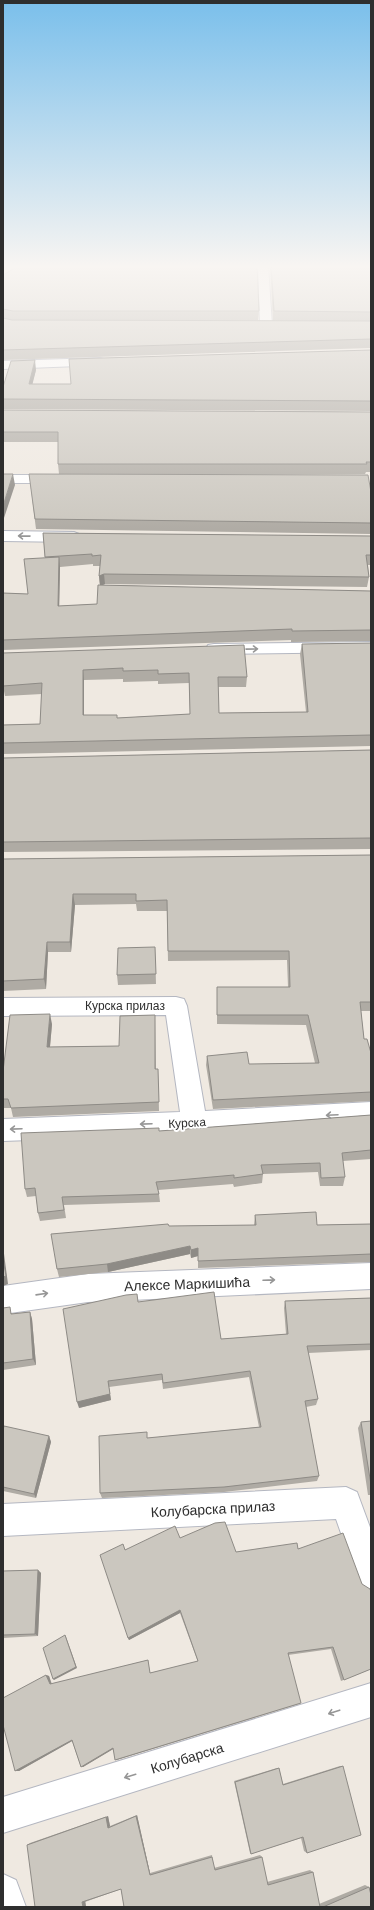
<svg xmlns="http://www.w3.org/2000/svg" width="374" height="1910" font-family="'DM Sans',sans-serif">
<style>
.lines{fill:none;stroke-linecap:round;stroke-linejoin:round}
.street-casing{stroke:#b4b7c1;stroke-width:2}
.street{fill:#fff;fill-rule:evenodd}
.wall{fill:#afaba4;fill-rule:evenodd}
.shaded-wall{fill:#8e8b86}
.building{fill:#cbc7bf;stroke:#8e8b86;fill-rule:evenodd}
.oneway{stroke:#969696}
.labels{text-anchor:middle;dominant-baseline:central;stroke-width:4;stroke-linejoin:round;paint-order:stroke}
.street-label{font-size:12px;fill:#2e2e2e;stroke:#fff}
.near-street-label{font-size:14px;fill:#2e2e2e;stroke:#fff}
</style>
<rect width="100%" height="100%" fill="#efe9e1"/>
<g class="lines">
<defs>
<path id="street" d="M258 265H268L272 325 266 328 260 325Z
M100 358 104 359 106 362 104 365 3 369V361Z
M3 475H60L65 476 67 479 65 482 60 483H3Z
M3 531 74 532 79 534 82 537 79 540 74 542 3 541Z
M371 642V652L214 654 208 653 206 649 208 645 214 644Z
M176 997 184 999 187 1006 205 1111 371 1102V1124L194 1134 3 1141V1119L180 1112 166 1015 3 1016V998Z
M371 1263V1289L88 1302 3 1314V1286L88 1274Z
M346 1487 357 1492 371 1530V1592L360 1587 336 1519 3 1536V1504Z
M371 1683V1717L3 1833V1797Z
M3 1874 16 1880 26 1907H3Z"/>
</defs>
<use href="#street" class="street-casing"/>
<use href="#street" class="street"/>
</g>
<path class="wall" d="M270 265H371V348L3 360V275L259 311 258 320H117L334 321H273Z
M371 350V411L3 409V387L36 370 32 384H71Z
M3 410 371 412V472H366L365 474H59L58 464V442H3Z
M29 474 371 492V534L36 529Z
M43 533 371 536V565H368L369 577 367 587 105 584 103 585 371 591V641L291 642V640L3 650V593L28 594 45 558ZM93 564V566H100L99 576 100 585 97 604 59 606 60 567Z
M371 643V746L3 754V725L40 724 42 694 5 696 4 691H3V653L247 677 246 687H218L219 713 306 712 300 654 302 644ZM123 679V682L158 681V684L189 683 190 714 117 718 84 715V680Z
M371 750V849L3 852V758Z
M371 855V1011H361L364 1039 371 1053V1101L213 1109 206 1065 207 1056 249 1064 315 1063 306 1025 217 1024V987H288L287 960 168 961 167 911H137L136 904 75 905 71 952H48L46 989 3 991V859Z
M155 947 156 984 118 985 117 975Z
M155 1015 156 1069H158L159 1111 13 1117 11 1108H3V1071L52 1024 50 1047 119 1046Z
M371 1115V1159L343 1161 345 1177 343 1186H320L318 1172 263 1174 262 1183 234 1187 233 1184 158 1190 159 1194 160 1202 64 1205 66 1218 40 1221 38 1213 36 1196 27 1197 25 1189 159 1131Z
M255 1215 317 1225 371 1224V1262L198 1268V1256L191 1258 190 1254 108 1272 59 1277 57 1269 169 1226 254 1225Z
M371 1298V1350L308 1353 318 1399 316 1405 306 1407 319 1476 317 1481 224 1492 102 1498 100 1493 148 1438 259 1427 249 1377 163 1389 162 1380 109 1387 111 1400 79 1408 138 1302 221 1339 286 1334 284 1308 285 1301Z
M3 1308 13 1314 30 1312 32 1319 36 1365 3 1370Z
M371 1421V1495H368L358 1428 361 1422Z
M3 1430 49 1436 51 1442 36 1498 3 1491Z
M180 1538 236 1552 298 1549 371 1669 341 1681 331 1649 288 1655 299 1704 116 1760 113 1749 83 1767H81L72 1741 19 1771H15L46 1675 49 1676 52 1684 148 1660 150 1673 198 1662 180 1613 129 1640 128 1638 125 1550Z
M38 1570 41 1573 38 1636 3 1638V1571Z
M340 1766H343L307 1853 304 1851 301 1838 251 1854 250 1853 234 1781 277 1768H279L283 1784Z
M137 1815 150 1873 212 1855 214 1868 260 1855 262 1857 267 1882 310 1870 313 1872 319 1904 365 1885 369 1887 371 1907H124L121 1889 85 1902 86 1907 27 1845 30 1843 108 1816 110 1826Z"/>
<path class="shaded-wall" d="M35 360 36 370 30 394 29 384Z
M13 474 15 485 3 521V506Z
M59 557 60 567 59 616 58 606Z
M104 574 105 584 100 586 99 576Z
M83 670 84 680V726L83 715Z
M73 894 75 905 71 952 70 942Z
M47 942 48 952 46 989 44 979Z
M50 1014 52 1024 49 1057 47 1047Z
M3 1246 8 1284 3 1286Z
M190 1246V1254L108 1272 107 1264Z
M198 1248V1256L191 1258V1250Z
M30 1312 32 1319 36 1365 33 1359Z
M108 1381 111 1400 79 1408 77 1402Z
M49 1436 51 1442 36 1498 34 1494Z
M38 1570 41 1573 38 1636 35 1634Z
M180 1610V1613L129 1640 128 1638Z
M65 1635 66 1637 77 1668 54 1680 53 1679Z
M46 1675 49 1676 52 1686 50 1684Z
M301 1703 116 1760H115Z
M72 1740H74L19 1771H15Z
M113 1748H115L83 1767H81Z
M137 1815 150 1873V1875L136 1816Z
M108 1816 110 1826 108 1828 106 1817Z
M85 1899 86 1907H83L82 1902Z"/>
<path class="building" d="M20 265H257L259 311H13L3 309V275Z
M271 265H371V312L274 311Z
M3 318 12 320 371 321V339L3 350Z
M371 350V401L3 399V387L11 361 35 360 29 384H71L69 359Z
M3 410 371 412V462H366L367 464H58V432H3Z
M3 474H13L3 506Z
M29 474 368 475 371 492V523L35 519Z
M43 533 371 536V555H366L369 577 104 574 99 576 101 555 92 556V554L45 557Z
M59 557 58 606 97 604 98 585 371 591V630L292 631V629L3 640V593L28 594 24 559Z
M371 643V735L3 743V725L40 724 42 683 3 686V653L244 645 247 677H218L219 713 308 712 302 644ZM123 668V671L158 670V674L189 673 190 714 117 718V715H83V670Z
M371 750V838L3 842V758Z
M371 855V1002H360L364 1039H367L371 1053V1092L213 1100 207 1056 247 1052 249 1064 319 1063 308 1015H217V987H290L289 951H168L167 900 136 901V894H73L70 942H47L44 979 3 981V859Z
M155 947 156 974 117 975 118 948Z
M50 1014 47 1047 119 1046 120 1016 155 1015V1069H158L159 1102 11 1108 8 1099H3V1071L10 1015Z
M371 1115V1150L342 1153 345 1177 321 1178 320 1163 261 1165 263 1174 234 1178V1175L156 1182 159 1194 62 1197 64 1210 38 1213 35 1188 25 1189 21 1133 159 1128V1131Z
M316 1212 317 1225 371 1224V1254L198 1261V1248L191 1250 190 1246 107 1264 57 1269 51 1234 168 1224 169 1226 256 1225 255 1215Z
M3 1258 6 1276 3 1277Z
M214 1292 221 1339 288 1334 285 1301 371 1298V1344L307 1346 318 1399 305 1401 319 1476 224 1487 100 1493 99 1436 147 1432V1438L261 1427 250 1371 163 1383 162 1374 108 1381 110 1394 77 1402 63 1309 126 1295 137 1294 138 1302Z
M10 1307 11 1314 30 1312 33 1359 3 1363V1308Z
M371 1421V1485L361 1422Z
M4 1426 49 1436 34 1494 3 1487V1430Z
M225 1522 236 1552 297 1543 298 1549 343 1533 362 1584 370 1589 371 1591V1669L344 1680 333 1647 288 1653 301 1703 115 1760 113 1748 81 1767 72 1740 15 1771 3 1725V1698L46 1675 50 1684 148 1660 150 1673 198 1661 180 1610 128 1638 100 1555 123 1544 125 1550 175 1526 180 1538 215 1523Z
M38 1570 35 1634 3 1635V1571Z
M65 1635 76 1667 53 1679 43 1648Z
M343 1766 361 1835 307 1853 303 1837 251 1854 235 1782 279 1768 283 1785Z
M136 1816 150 1875 212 1857 215 1870 262 1857 268 1885 313 1872 320 1907H124L121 1889 82 1902 83 1907H35L27 1845 106 1817 108 1828Z
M369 1887 371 1895V1907H323Z"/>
<defs><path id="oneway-shaft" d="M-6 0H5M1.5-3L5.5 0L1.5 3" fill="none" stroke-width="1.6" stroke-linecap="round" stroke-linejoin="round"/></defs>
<g class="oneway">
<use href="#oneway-shaft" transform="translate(24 536) rotate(-179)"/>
<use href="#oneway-shaft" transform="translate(252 649) rotate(-1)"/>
<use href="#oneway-shaft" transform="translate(332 1115) rotate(177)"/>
<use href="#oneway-shaft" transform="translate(146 1124) rotate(178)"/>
<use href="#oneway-shaft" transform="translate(16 1129) rotate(178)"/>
<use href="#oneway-shaft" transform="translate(269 1280) rotate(-2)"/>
<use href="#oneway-shaft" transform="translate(42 1294) rotate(-8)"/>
<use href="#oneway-shaft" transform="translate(334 1712) rotate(162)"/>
<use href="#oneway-shaft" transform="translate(130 1776) rotate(163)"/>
</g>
<linearGradient id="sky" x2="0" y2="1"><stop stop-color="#7abfeb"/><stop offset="0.5" stop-color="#f8f5f2"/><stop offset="1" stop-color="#f8f5f2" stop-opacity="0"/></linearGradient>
<rect width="374" height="533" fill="url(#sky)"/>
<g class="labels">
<g class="street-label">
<text x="125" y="1006">Курска прилаз</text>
<text transform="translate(187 1123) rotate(-3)">Курска</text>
</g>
<g class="near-street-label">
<text transform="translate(187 1284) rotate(-2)">Алексе Маркишића</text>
<text transform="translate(213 1509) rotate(-3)">Колубарска прилаз</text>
<text transform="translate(187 1758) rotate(-17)">Колубарска</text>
</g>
</g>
<rect width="374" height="1910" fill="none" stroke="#2e2e2e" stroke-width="8"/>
</svg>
